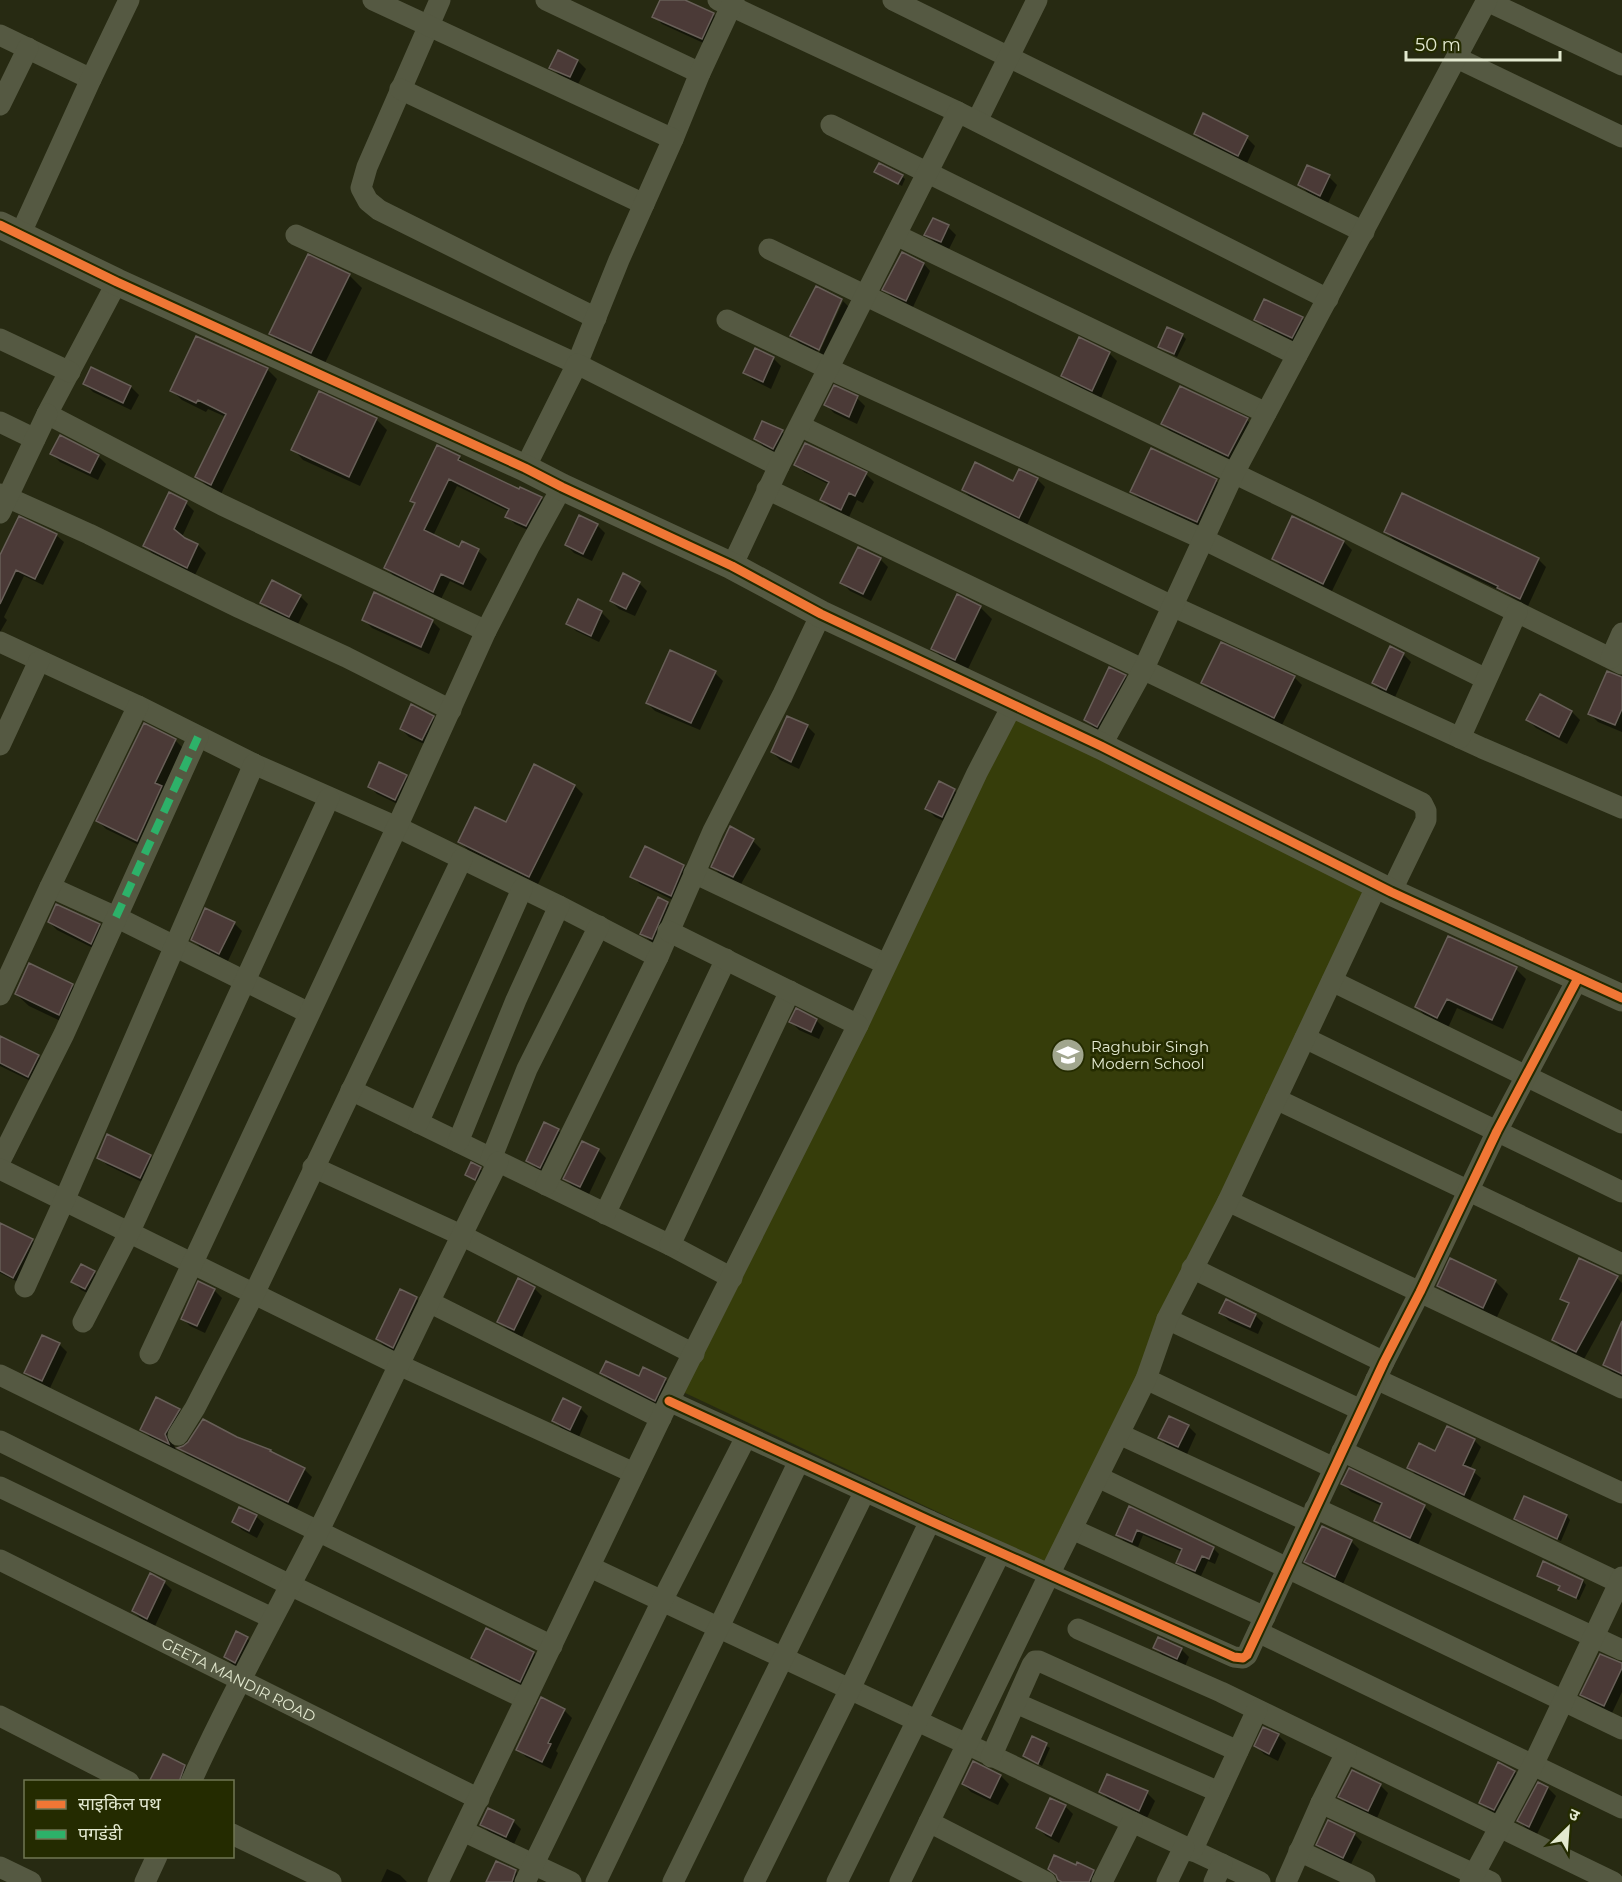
<svg xmlns="http://www.w3.org/2000/svg" width="1622" height="1882" font-family="Montserrat,'Noto Sans Devanagari',sans-serif">
<style>
.built{fill:#363d0a}
.shadow{fill:#0007}
.building{fill:#4b3a37;stroke:#685f58;stroke-width:1.5}
.lines{fill:none;stroke-linecap:round;stroke-linejoin:round}
.minor{stroke:#555942;stroke-width:21}
.tertiary{stroke:#555942;stroke-width:27}
.quiet{stroke:#2db169;stroke-width:8;stroke-dasharray:15 8;stroke-linecap:butt}
.cycleway-casing{stroke:#242b00;stroke-width:13}
.cycleway{stroke:#f07635;stroke-width:9}
.labels{text-anchor:middle;dominant-baseline:central;stroke-width:5;stroke-linejoin:round;paint-order:stroke}
.poi-label{font-size:15px;fill:#e3e9d0;stroke:#242b00;text-anchor:start}
.street-label{font-size:15px;fill:#e3e9d0;stroke:#242b00}
</style>
<rect width="100%" height="100%" fill="#272a12"/>
<path class="built" d="M1010 713 1369 885 1048 1564 681 1391Z"/>
<path class="shadow" d="M661 0H682L713 14 721 22 710 46 662 24 654 16Z
M558 52 578 61 586 69 578 84 559 75 551 67Z
M1195 134 1247 138 1255 146 1247 163 1203 142Z
M876 172 902 176 905 179 902 186Z
M1329 177 1337 185 1328 203 1308 193 1300 185Z
M933 220 948 227 956 235 949 249 934 242 926 234Z
M902 254 924 264 930 271 913 307 891 296 884 289Z
M349 275 362 288 324 365 283 346 271 334Z
M816 288 843 301H840L817 352 800 344 792 336Z
M843 301 850 308 827 357 819 353Z
M1302 318 1310 326 1300 345 1264 327 1256 319Z
M1182 335 1186 339 1177 357 1160 347Z
M1109 353 1117 361 1101 398 1071 384 1063 376Z
M773 358 781 366 771 389 753 380 745 372Z
M92 369 131 387 139 395 131 410 93 392 85 384Z
M267 369 277 379 221 494 207 486 197 476 226 417 208 409 206 412 182 400 172 391Z
M835 387 857 398 865 406 857 424 834 413 826 405Z
M376 419 387 430 360 486 303 460 293 449Z
M1247 420 1255 428 1237 463 1171 432 1163 424Z
M782 432 790 440 782 456 764 447 756 439Z
M52 454 98 456 106 464 98 480 60 462Z
M459 457 467 465 520 491 541 498 549 506 534 533 515 524 507 516 510 512 457 486 433 536 460 549 463 543 478 551 487 559 471 591 450 581 441 599 394 576 386 568 416 505 412 501Z
M796 464 866 474 874 482 863 503 857 500 849 517 830 508 822 500 830 485 804 472Z
M1019 471 1037 479 1045 487 1027 525 971 498 963 490 1014 483Z
M1216 481 1227 491 1208 532 1143 502 1132 492Z
M170 494 186 503 194 511 182 537 198 545 206 553 195 575 153 554 145 546Z
M1293 518 1344 542 1352 550 1332 591 1282 567 1274 559Z
M597 525 605 533 592 561 574 553 566 545Z
M1386 532 1538 559 1546 567 1528 606 1503 592 1394 540Z
M56 535 64 542 43 585 24 576 4 617 7 620 0 632V559Z
M880 559 888 567 871 601 850 591 842 583Z
M639 583 647 591 635 616 619 609 611 601Z
M300 596 308 604 298 624 270 611 262 603Z
M578 601 602 613 610 621 599 642 576 631 568 623Z
M980 607 992 619 967 671 945 661 933 648Z
M364 620 432 621 440 629 429 654 372 628Z
M1403 654 1411 662 1395 697 1381 691 1373 683Z
M715 673 723 681 700 730 655 711 647 703Z
M1125 676 1133 684 1105 734 1094 728 1086 720Z
M1294 677 1302 685 1282 725 1211 691 1203 683Z
M1622 678V732L1598 722 1590 714Z
M1572 712 1580 720 1567 744 1536 728 1528 720Z
M433 717 441 725 431 747 409 737 401 729Z
M145 725 176 741 184 749 145 848 106 829 98 821Z
M807 726 815 734 799 769 780 760 772 752Z
M534 766 575 786 583 794 538 884 468 850 460 842 507 824Z
M406 776 414 784 404 807 377 794 369 786Z
M939 783 954 790 962 798 950 824 935 817 927 809Z
M730 829 753 841 761 849 741 884 721 875 713 867Z
M683 866 691 874 679 903 640 884 632 876Z
M667 903 675 911 660 946 650 941 642 933Z
M49 922 99 925 107 933 99 951 57 930Z
M234 923 242 931 228 961 201 948 193 940Z
M1516 969 1526 979 1503 1029 1457 1008 1448 1028 1427 1018 1417 1007Z
M72 985 84 997 71 1026 29 1006 16 994Z
M816 1020 824 1028 819 1039 799 1030 791 1022Z
M0 1038 38 1056 46 1064 37 1084 0 1066Z
M545 1124 558 1130 566 1138 549 1175 536 1168 528 1160Z
M598 1150 606 1158 589 1194 573 1187 565 1179Z
M150 1156 158 1164 148 1185 107 1165 99 1157Z
M480 1169 484 1172 479 1182 466 1174Z
M0 1227 32 1240 38 1246 20 1283 0 1273Z
M1580 1260 1617 1278 1622 1283V1291L1584 1359 1561 1348 1553 1340 1570 1306 1562 1299Z
M94 1272 102 1280 94 1296 81 1290 73 1282Z
M1495 1281 1508 1294 1496 1319 1451 1298 1439 1286Z
M534 1288 542 1296 522 1337 507 1329 499 1321Z
M214 1290 222 1298 205 1333 190 1326 182 1318Z
M401 1291 416 1298 424 1306 401 1355 385 1347 377 1339Z
M1221 1313 1255 1315 1263 1323 1258 1334 1229 1321Z
M1622 1338V1377L1612 1372 1604 1364Z
M59 1344 67 1352 50 1388 34 1380 26 1372Z
M644 1369 665 1379 673 1387 663 1408 610 1381 602 1373 640 1378Z
M580 1408 588 1416 579 1437 562 1429 554 1421Z
M179 1410 187 1418 173 1443 176 1450 150 1437 142 1429Z
M1188 1426 1196 1434 1187 1454 1168 1446 1160 1438Z
M236 1438 270 1451 304 1469 312 1477 297 1509 187 1455 180 1449Z
M1474 1440 1481 1447 1470 1469 1481 1478 1470 1500 1415 1474 1409 1467 1436 1453Z
M1343 1484 1424 1506 1432 1514 1418 1545 1383 1529 1375 1521 1382 1506 1351 1492Z
M1525 1498 1567 1516 1570 1520 1561 1541 1520 1522 1516 1518Z
M1129 1508 1213 1548 1219 1554 1215 1564 1208 1561 1201 1576 1184 1568 1178 1562 1183 1552 1143 1535 1138 1547 1124 1541 1118 1535Z
M256 1516 264 1524 257 1538 242 1530 234 1522Z
M1351 1541 1359 1549 1343 1584 1314 1570 1306 1562Z
M1538 1576 1583 1581 1586 1585 1579 1600 1563 1593 1560 1590 1561 1587 1542 1579Z
M164 1582 172 1590 155 1626 141 1619 133 1611Z
M237 1633 248 1639 255 1647 243 1670 233 1665 225 1657Z
M1155 1648 1181 1649 1189 1657 1185 1666 1163 1656Z
M534 1653 546 1665 533 1693 486 1671 473 1658Z
M1622 1663V1692L1612 1713 1590 1703 1582 1695Z
M564 1710 572 1718 556 1751 558 1753 551 1769 526 1757 518 1749Z
M1278 1735 1286 1743 1278 1761 1264 1754 1256 1746Z
M1033 1738 1050 1748 1042 1766 1024 1756Z
M1499 1764 1515 1772 1523 1780 1502 1817 1489 1810 1481 1802Z
M184 1766 192 1774 189 1782H151Z
M1001 1776 1009 1784 998 1805 971 1792 963 1784Z
M1380 1785 1388 1793 1377 1818 1348 1805 1340 1797Z
M1548 1788 1556 1796 1537 1834 1527 1829 1519 1821Z
M1101 1792 1147 1793 1155 1801 1147 1818 1109 1800Z
M1065 1806 1073 1814 1059 1843 1046 1836 1038 1828Z
M489 1810 513 1821 521 1829 514 1844 489 1832 481 1824Z
M1354 1834 1362 1842 1351 1864 1326 1853 1318 1845Z
M497 1863 516 1872 524 1880 523 1882H493Z
M1076 1867 1093 1871 1099 1878 1098 1882H1062Z
M387 1869 400 1875 407 1882H381Z"/>
<path class="building" d="M660 0H685L714 13 702 39 652 17Z
M558 50 578 60 570 77 549 68Z
M1203 113 1248 136 1238 156 1194 134Z
M879 163 903 175 898 184 874 172Z
M1307 165 1330 175 1320 196 1298 185Z
M933 218 949 225 941 242 924 235Z
M902 252 924 263 906 301 882 290Z
M308 254 350 274 311 353 269 334Z
M816 286 842 299 819 350 790 336Z
M1264 299 1303 317 1292 338 1254 320Z
M1167 327 1183 334 1174 354 1158 347Z
M196 336 268 368 211 485 195 477 226 414 198 400 196 403 170 391Z
M1079 337 1110 352 1092 391 1061 376Z
M755 348 774 357 763 382 743 373Z
M91 367 131 386 123 403 83 384Z
M834 385 858 396 849 417 824 405Z
M1180 386 1248 418 1228 456 1161 424Z
M319 391 377 418 349 477 291 450Z
M762 421 783 430 773 449 754 439Z
M60 435 99 455 90 473 50 454Z
M805 443 867 472 855 496 849 493 841 510 820 500 829 482 794 465Z
M437 445 460 456 458 460 519 489 520 487 542 497 526 526 505 517 509 509 449 479 424 530 459 547 462 541 479 549 463 584 441 574 433 592 384 568 415 503 410 501Z
M1151 448 1217 479 1197 522 1130 492Z
M975 462 1013 481 1019 469 1038 478 1019 518 962 490Z
M169 492 187 501 174 529 185 538 198 544 187 568 143 546Z
M1402 493 1539 558 1520 599 1497 588 1498 586 1384 532Z
M579 515 598 524 583 554 565 545Z
M19 516 57 534 35 579 16 570 0 604V555Z
M1292 516 1344 541 1323 584 1272 559Z
M858 547 881 558 863 594 840 583Z
M623 573 640 582 626 609 610 601Z
M272 580 301 595 289 617 260 603Z
M374 592 433 620 421 647 362 620Z
M957 594 981 606 955 660 931 649Z
M578 599 602 611 591 636 566 624Z
M1221 642 1295 676 1274 718 1201 683Z
M1390 646 1404 653 1386 690 1372 683Z
M670 650 716 671 691 723 646 703Z
M1109 667 1126 675 1097 727 1084 720Z
M1607 671 1622 677V709L1615 725 1588 714Z
M1540 694 1572 711 1559 737 1526 720Z
M411 704 434 716 422 740 400 729Z
M787 716 808 725 791 762 771 752Z
M144 723 176 739 155 783 162 786 137 841 96 821Z
M379 762 407 775 395 800 368 787Z
M534 764 575 785 529 877 458 842 475 807 506 822Z
M939 781 955 789 942 817 925 809Z
M730 826 754 839 733 877 711 867Z
M645 846 684 865 671 896 630 877Z
M658 897 668 902 652 939 640 934Z
M56 904 100 924 91 944 48 922Z
M205 908 235 922 219 954 191 940Z
M1448 936 1517 967 1492 1020 1447 999 1437 1018 1415 1007Z
M29 963 73 984 59 1015 15 994Z
M796 1008 817 1019 811 1032 789 1022Z
M0 1036 39 1055 28 1077 0 1063Z
M544 1122 559 1129 540 1168 526 1161Z
M107 1134 151 1155 140 1178 97 1158Z
M582 1141 599 1149 580 1187 563 1179Z
M471 1162 481 1167 475 1180 465 1175Z
M0 1223 33 1239 13 1278 0 1271Z
M1450 1258 1496 1280 1483 1308 1437 1286Z
M1579 1258 1618 1276 1576 1352 1552 1340 1569 1303 1560 1299Z
M81 1264 95 1271 85 1289 71 1282Z
M518 1278 535 1287 514 1330 497 1322Z
M198 1281 215 1289 197 1326 181 1319Z
M400 1289 417 1297 393 1348 376 1339Z
M1226 1299 1256 1314 1250 1327 1219 1313Z
M1622 1321V1374L1603 1365Z
M42 1335 60 1343 42 1381 24 1373Z
M606 1361 639 1376 643 1367 666 1378 655 1401 600 1373Z
M156 1397 180 1409 165 1434 169 1444 140 1430Z
M563 1398 581 1407 570 1430 552 1421Z
M1169 1416 1189 1425 1178 1447 1158 1438Z
M203 1419 237 1437 271 1450 270 1451 305 1468 288 1502 177 1448 183 1446 188 1442Z
M1447 1426 1475 1439 1463 1465 1475 1470 1464 1495 1407 1468 1419 1443 1435 1451Z
M1349 1468 1425 1505 1410 1538 1374 1521 1382 1503 1341 1484Z
M1524 1496 1567 1515 1557 1539 1514 1519Z
M1129 1506 1214 1547 1209 1559 1202 1556 1195 1571 1176 1563 1182 1549 1137 1530 1132 1542 1116 1535Z
M239 1507 257 1515 249 1531 232 1522Z
M1322 1526 1352 1540 1335 1577 1304 1562Z
M1543 1561 1583 1580 1576 1598 1558 1590 1560 1586 1537 1576Z
M150 1573 165 1581 147 1619 132 1611Z
M486 1628 534 1652 520 1682 471 1658Z
M236 1631 248 1637 235 1663 224 1657Z
M1158 1637 1182 1648 1177 1659 1153 1648Z
M1600 1654 1622 1663V1668L1604 1706 1580 1695Z
M541 1697 565 1709 548 1743 551 1744 542 1762 516 1750Z
M1263 1727 1279 1734 1269 1754 1254 1746Z
M1032 1736 1047 1743 1038 1764 1023 1756Z
M163 1754 185 1765 179 1782H149Z
M973 1761 1001 1775 990 1798 962 1784Z
M1498 1762 1515 1771 1494 1810 1479 1803Z
M1352 1770 1381 1784 1368 1811 1338 1797Z
M1107 1774 1148 1791 1139 1811 1099 1792Z
M1538 1782 1548 1787 1529 1827 1517 1821Z
M1050 1798 1066 1805 1051 1836 1036 1828Z
M488 1808 514 1820 506 1837 480 1825Z
M1328 1820 1355 1833 1343 1858 1316 1845Z
M1054 1855 1076 1865 1077 1862 1094 1870 1089 1882H1062L1058 1880 1056 1875 1048 1869Z
M496 1861 516 1870 512 1882H486Z"/>
<g class="lines">
<g class="minor">
<path d="M440 0 367 167 361 188 368 201 379 210 596 318"/>
<path d="M546 0 700 73"/>
<path d="M718 0 958 112"/>
<path d="M893 0 1364 232"/>
<path d="M1487 1 1622 65"/>
<path d="M0 35 91 79"/>
<path d="M1457 58 1622 137"/>
<path d="M400 89 644 204"/>
<path d="M0 105 28 48"/>
<path d="M977 121 1037 0"/>
<path d="M831 125 1297 355"/>
<path d="M673 139 700 73 734 0"/>
<path d="M20 235 91 79 129 0"/>
<path d="M296 235 577 364 619 260 673 139 373 0"/>
<path d="M896 235 1266 413"/>
<path d="M769 249 1312 511 1622 664"/>
<path d="M117 282 47 414 222 505 486 631"/>
<path d="M727 320 829 369 1203 539 1486 679"/>
<path d="M0 339 70 372"/>
<path d="M0 422 35 439"/>
<path d="M800 426 1172 606 1482 748 1622 808"/>
<path d="M525 468 577 364 779 466"/>
<path d="M767 489 1422 803 1426 811V820L1391 892"/>
<path d="M0 494 89 534 240 608 346 657 451 710"/>
<path d="M0 513 47 414"/>
<path d="M732 566 779 466 958 112 1328 299"/>
<path d="M0 642 138 706 254 764 397 827 559 906 658 957"/>
<path d="M1611 658 1622 633"/>
<path d="M1460 738 1517 612"/>
<path d="M0 745 39 661"/>
<path d="M1101 746 1144 668 1234 473 1487 0"/>
<path d="M694 873 886 964"/>
<path d="M50 887 116 917 309 1013"/>
<path d="M1332 981 1622 1123"/>
<path d="M0 995 50 887 138 706"/>
<path d="M858 1025 977 773 1013 704"/>
<path d="M1305 1038 1622 1192"/>
<path d="M351 1090 670 1245 732 1278"/>
<path d="M1276 1099 1622 1264"/>
<path d="M418 1123 522 889"/>
<path d="M458 1142 516 1000 559 906"/>
<path d="M491 1159 527 1069 599 926"/>
<path d="M0 1161 64 1034 198 737"/>
<path d="M313 1167 461 1235 694 1354"/>
<path d="M0 1169 399 1365 634 1473"/>
<path d="M546 1185 658 957 713 831 783 694 821 614"/>
<path d="M1228 1201 1622 1388"/>
<path d="M605 1214 726 959"/>
<path d="M670 1245 790 991"/>
<path d="M1192 1268 1384 1362"/>
<path d="M25 1287 64 1201 254 764"/>
<path d="M429 1302 661 1418"/>
<path d="M1167 1319 1361 1410"/>
<path d="M83 1322 129 1233 329 798"/>
<path d="M150 1354 397 827 486 631 529 547 562 487"/>
<path d="M0 1375 552 1646"/>
<path d="M1146 1379 1334 1468"/>
<path d="M1376 1379 1622 1493"/>
<path d="M669 1401 930 1521 1234 1657 1243 1658 1247 1655 1384 1362 1420 1292 1497 1131 1578 978"/>
<path d="M1119 1434 1308 1521"/>
<path d="M178 1435 195 1408 254 1294 462 859"/>
<path d="M0 1441 290 1585 526 1699"/>
<path d="M1342 1451 1622 1584"/>
<path d="M1098 1477 1622 1729"/>
<path d="M0 1487 272 1618"/>
<path d="M1315 1508 1622 1650"/>
<path d="M1072 1529 1265 1617"/>
<path id="s1" d="M0 1560 479 1799"/>
<path d="M590 1567 1260 1882"/>
<path d="M1078 1629 1221 1692 1613 1882"/>
<path d="M1258 1632 1622 1808"/>
<path d="M1016 1703 1219 1792"/>
<path d="M0 1716 129 1782"/>
<path d="M991 1757 1032 1665 1035 1661H1039L1238 1751"/>
<path d="M191 1782C231 1693 279 1609 323 1522 382 1402 438 1281 498 1162"/>
<path d="M1321 1803 1491 1882"/>
<path d="M929 1822 1046 1882"/>
<path d="M463 1831 571 1882"/>
<path d="M232 1834 331 1882"/>
<path d="M1192 1851 1257 1710"/>
<path d="M1299 1851 1365 1882"/>
<path d="M0 1867 31 1882"/>
<path d="M145 1882 157 1856"/>
<path d="M438 1882 669 1401 858 1025 668 931"/>
<path d="M525 1882 662 1601 746 1437"/>
<path d="M596 1882 799 1461"/>
<path d="M673 1882 865 1491"/>
<path d="M754 1882 849 1691 930 1521"/>
<path d="M837 1882 1000 1553"/>
<path d="M900 1882 1049 1575 1146 1379 1167 1319 1228 1201 1377 885"/>
<path d="M1102 1882 1132 1822"/>
<path d="M1167 1882 1184 1847"/>
<path d="M1214 1882 1222 1864"/>
<path d="M1286 1882 1321 1803 1346 1753"/>
<path d="M1470 1882 1533 1765 1622 1577"/>
</g>
<path class="tertiary" d="M0 225 117 282 525 468 562 487 732 566 821 614 1101 746 1391 892 1622 998"/>
<path class="quiet" d="M116 917 198 737"/>
<defs>
<path id="cycleway" d="M0 225 117 282 525 468 562 487 732 566 821 614 1101 746 1391 892 1622 998
M669 1401 930 1521 1234 1657 1243 1658 1247 1655 1384 1362 1420 1292 1497 1131 1578 978"/>
</defs>
<use href="#cycleway" class="cycleway-casing"/>
<use href="#cycleway" class="cycleway"/>
</g>
<defs>
<symbol id="school-disc" viewBox="-11 -11 22 22"><circle r="9.5" fill="#a1a68e" stroke="#242b00"/><path d="M0-5L7-2L0 1L-7-2ZM-4 1L0 2.5L4 1V4Q0 6-4 4Z" fill="#fff"/></symbol>
</defs>
<g fill-rule="evenodd">
<use href="#school-disc" x="1049" y="1036" width="38" height="38"/>
</g>
<g class="labels">
<g class="poi-label">
<text x="1091" y="1046">Raghubir Singh<tspan x="1091" dy="17">Modern School</tspan></text>
</g>
<g class="street-label">
<text stroke="none"><textPath href="#s1" startOffset="267">GEETA MANDIR ROAD</textPath></text>
</g>
</g>
<rect x="24" y="1780" width="210" height="78" fill="#242b00" stroke="#707753" stroke-width="1.5"/>
<rect x="36" y="1800" width="30" height="9" fill="#f07635" stroke="#707753" stroke-width="1.5"/>
<text x="78" y="1810" font-size="18" fill="#e3e9d0">साइकिल पथ</text>
<rect x="36" y="1830" width="30" height="9" fill="#2db169" stroke="#707753" stroke-width="1.5"/>
<text x="78" y="1840" font-size="18" fill="#e3e9d0">पगडंडी</text>
<g transform="translate(1568 1828) rotate(25)" stroke="#242b00" stroke-width="4.5" paint-order="stroke">
<path d="M0-4.5L10 22L0 15L-10 22Z" fill="#e3e9d0"/>
<text y="-9" font-size="16" font-weight="bold" text-anchor="middle" fill="#e3e9d0">उ</text>
</g>
<path d="M1406 51v9h154v-9" fill="none" stroke="#e3e9d0" stroke-width="3"/>
<text x="1415" y="51" font-size="18" fill="#e3e9d0" stroke="#242b00" stroke-width="4.5" paint-order="stroke">50 m</text>
</svg>
